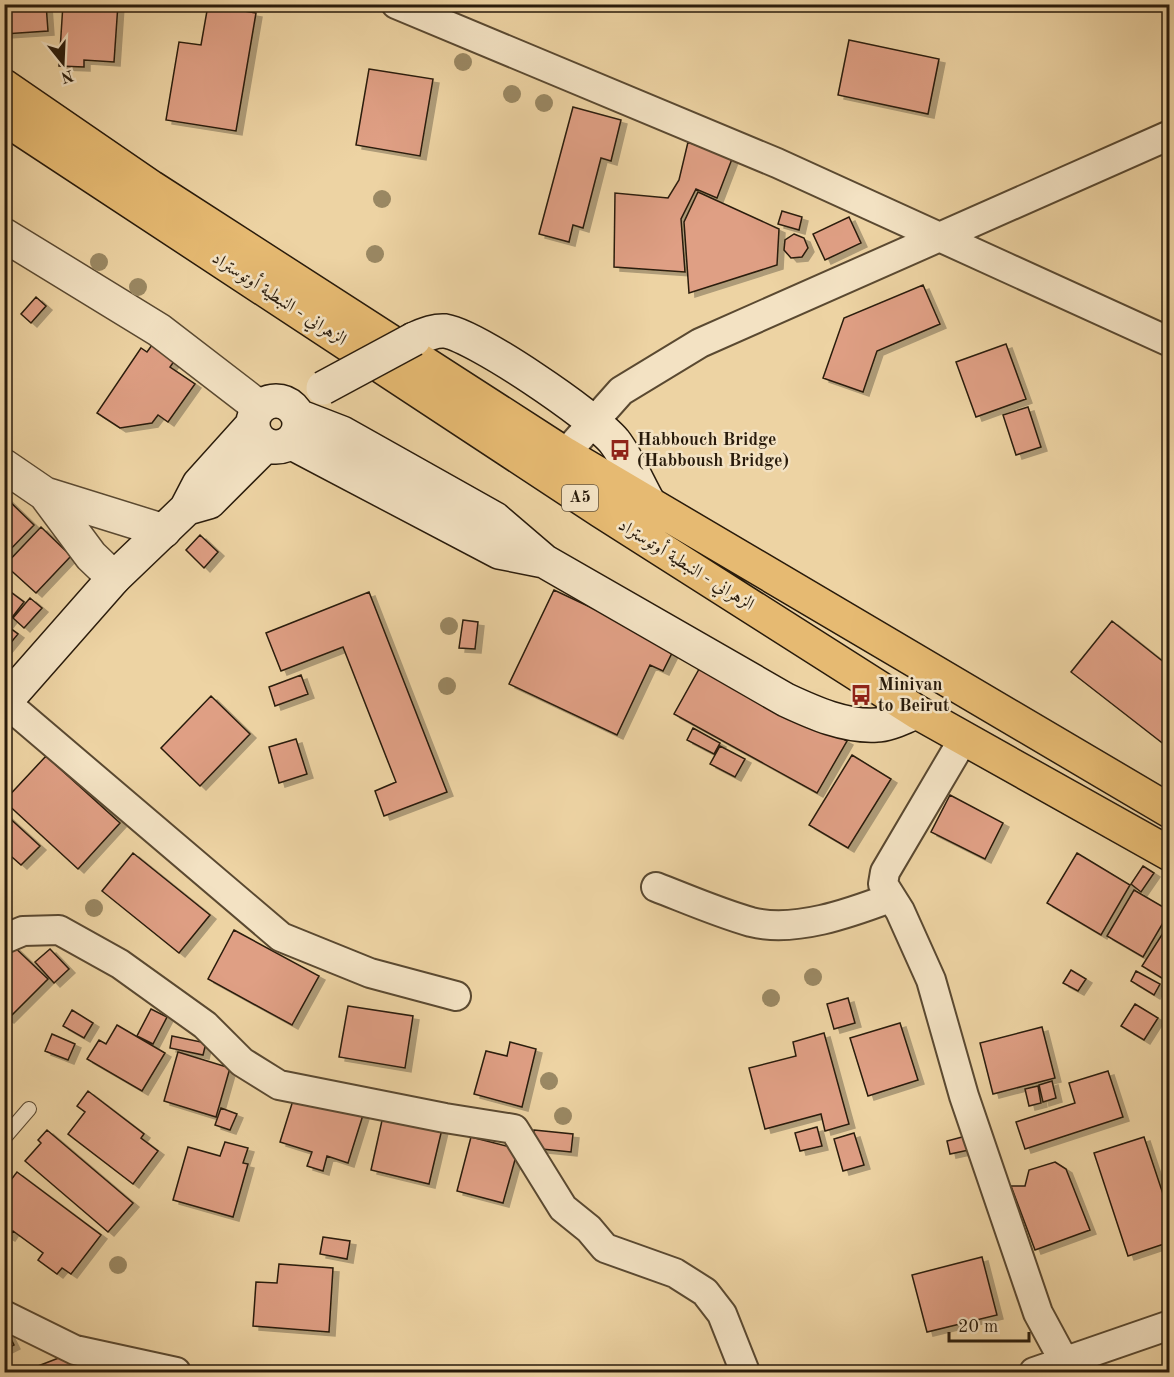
<svg xmlns="http://www.w3.org/2000/svg" width="1174" height="1377" font-family="'Old Standard TT',Amiri,serif">
<style>
.building{fill:#df9f84;stroke:#291b0b;stroke-width:1.5;filter:url(#shadow)}
.lines{fill:none;stroke-linecap:round;stroke-linejoin:round}
.service-casing{stroke:#5a4931;stroke-width:16}
.minor-casing{stroke:#5a4931;stroke-width:32}
.tertiary-casing{stroke:#5a4931;stroke-width:36}
.secondary-casing{stroke:#291b0b;stroke-width:36}
.trunk-casing{stroke:#291b0b;stroke-width:36}
.service{stroke:#f3e2c3;stroke-width:14}
.minor{stroke:#f3e2c3;stroke-width:28}
.tertiary{stroke:#f3e2c3;stroke-width:33}
.secondary{stroke:#f3e2c3;stroke-width:33}
.trunk{stroke:#e6ba72;stroke-width:33}
.secondary-bridge-casing{stroke:#291b0b;stroke-width:36;stroke-linecap:butt}
.secondary-bridge{stroke:#f3e2c3;stroke-width:33}
.tree{fill:#9a8863}
.labels{text-anchor:middle;dominant-baseline:central;stroke-width:5;stroke-linejoin:round;paint-order:stroke}
.shield{fill:#f3e2c3;stroke:#665742;stroke-width:1.5}
.shield-label{font-size:16px;font-weight:bold;fill:#291b0b}
.street-label{font-size:18px;fill:#291b0b;stroke:#f3e2c3}
.poi-label{font-size:18px;font-weight:bold;fill:#291b0b;stroke:#f3e2c3;text-anchor:start}
</style>
<defs>
<filter id="shadow"><feDropShadow dx="6" dy="4" stdDeviation="0" flood-color="#0004"/></filter>
</defs>
<rect width="100%" height="100%" fill="#edd3a3"/>
<filter id="stains"><feTurbulence type="fractalNoise" baseFrequency=".00333" numOctaves="4"/><feColorMatrix values="0 0 0 0 .2 0 0 0 0 .09 0 0 0 0 .02 0 0 0 .5 -.17"/></filter>
<radialGradient id="worn" r=".72"><stop offset=".6" stop-color="#630" stop-opacity="0"/><stop offset="1" stop-color="#630" stop-opacity=".3"/></radialGradient>
<path class="building" d="M4 4H46L48 31 4 34Z
M63 4H118L114 62 84 60V67L59 66Z
M208 5 256 13 236 131 166 120 179 42 201 45Z
M849 40 939 59 928 114 838 95Z
M369 69 433 79 420 156 356 145Z
M573 107 621 120 611 161 601 158 583 228 573 225 569 242 539 234Z
M688 142 732 159 717 198 696 189 681 219 685 272 614 267 615 193 668 198 679 180Z
M698 192 779 229 777 265 689 293 684 222Z
M782 211 802 217 799 230 778 224Z
M849 217 861 243 825 260 813 234Z
M794 234 804 238 808 248 802 257 791 258 784 250 785 240Z
M923 285 940 324 877 351 863 392 823 378 844 318Z
M36 297 46 306 31 323 21 314Z
M1006 344 1026 399 976 417 956 362Z
M152 345 175 360 170 367 195 384 168 422 158 415 152 423 120 428 97 413 141 348 147 352Z
M1028 407 1041 447 1016 455 1003 415Z
M4 496 34 525 4 556Z
M41 527 71 556 36 593 5 565Z
M200 535 218 552 204 568 186 550Z
M4 587 24 602 6 625 18 634 4 651Z
M554 590 675 647 663 671 650 665 617 735 509 684Z
M369 592 447 792 384 816 375 791 396 782 343 647 281 671 266 633Z
M30 598 42 608 24 628 13 618Z
M463 620 478 622 475 649 459 648Z
M1112 621 1170 667 1163 675 1170 680V749L1071 672Z
M703 662 847 741 817 793 674 714Z
M301 675 308 694 275 706 269 687Z
M211 696 250 734 200 786 161 748Z
M693 728 720 743 714 754 687 740Z
M296 739 307 774 279 783 269 747Z
M720 746 745 759 735 777 710 764Z
M852 755 891 779 848 848 809 825Z
M46 756 120 823 78 869 4 801Z
M950 795 1003 823 985 859 931 832Z
M4 813 40 846 21 865 4 850Z
M133 853 210 915 179 953 102 891Z
M1077 853 1130 885 1101 935 1047 903Z
M1143 866 1154 873 1141 892 1131 884Z
M1134 890 1170 911 1143 957 1107 936Z
M1170 922V983L1142 966Z
M234 930 319 976 292 1025 208 979Z
M9 942 48 979 8 1019 4 1016V946Z
M50 949 69 969 54 983 35 962Z
M1071 970 1086 979 1078 991 1063 983Z
M1136 971 1160 984 1154 995 1131 981Z
M848 998 855 1023 834 1029 827 1004Z
M1135 1004 1158 1018 1144 1040 1121 1026Z
M348 1006 413 1016 405 1068 339 1057Z
M151 1009 167 1017 153 1044 137 1036Z
M72 1010 93 1023 84 1038 63 1026Z
M900 1023 918 1080 868 1096 850 1038Z
M117 1025 165 1053 142 1091 87 1059 99 1040 106 1044Z
M1042 1027 1055 1078 993 1094 980 1043Z
M824 1033 849 1124 825 1131 821 1114 765 1129 749 1068 796 1056 793 1042Z
M52 1034 75 1044 68 1060 45 1051Z
M172 1036 206 1043 203 1055 170 1048Z
M510 1042 536 1049 522 1107 474 1094 486 1051 507 1056Z
M178 1052 230 1068 216 1117 164 1101Z
M1108 1071 1123 1117 1025 1149 1016 1122 1075 1103 1069 1083Z
M1052 1081 1056 1098 1043 1102 1039 1085Z
M1038 1086 1041 1103 1029 1106 1025 1089Z
M88 1091 144 1134 141 1138 158 1151 133 1184 68 1134 85 1112 77 1106Z
M295 1094 363 1115 348 1163 327 1156 323 1171 307 1166 312 1152 280 1142Z
M221 1108 237 1114 230 1130 215 1125Z
M383 1116 442 1129 429 1184 371 1170Z
M817 1127 822 1146 800 1151 795 1133Z
M47 1130 133 1203 108 1232 25 1161 41 1143 38 1140Z
M534 1130 573 1134 571 1152 532 1148Z
M854 1133 864 1165 843 1171 834 1139Z
M966 1136 969 1150 950 1154 947 1141Z
M471 1137 518 1149 503 1203 457 1191Z
M1144 1137 1170 1215V1242L1128 1256 1094 1153Z
M225 1142 248 1148 243 1163 248 1164 233 1217 173 1200 188 1147 220 1156Z
M1055 1162 1066 1169 1090 1230 1035 1250 1011 1186H1025L1029 1170Z
M17 1172 101 1235 71 1274 62 1268 57 1274 38 1260 43 1253 13 1231 9 1237 4 1234V1189Z
M323 1237 350 1241 347 1259 320 1254Z
M982 1257 997 1315 927 1332 912 1275Z
M279 1264 333 1268 329 1332 253 1326 256 1282 277 1283Z
M7 1331 14 1345 4 1350V1333Z
M69 1354 75 1372H40L38 1366Z"/>
<g class="lines">
<defs>
<path id="service" d="M4 1138 29 1109"/>
<path id="minor" d="M396 4 777 163 1170 342
M565 454 621 391 700 343 1170 135
M5 702 281 937 370 973 456 996
M964 738 885 872 883 884 900 911 931 980 964 1096 1038 1313 1065 1363
M656 887C687 899 719 913 751 922 795 933 850 913 890 898
M4 939 23 931 59 930 120 964 205 1025 242 1062 279 1085 445 1118 514 1129 563 1208 589 1229 605 1248 675 1273 705 1292 722 1314 745 1372
M4 1315 75 1350 176 1372
M1034 1372 1170 1325"/>
<path id="tertiary" d="M4 235 159 330 259 407
M4 466 45 494 164 531
M45 494 91 556 114 578"/>
<path id="secondary" d="M414 339C424 335 435 330 445 331 476 336 593 416 614 441 628 459 638 484 650 505
M253 424a23 23 0 1 1 46 0a23 23 0 1 1-46 0Z
M298 416 342 433 495 519 544 561 786 700C814 713 845 727 877 725 889 725 905 716 917 712
M290 442 499 552 544 561
M188 508 209 502 266 445
M4 703 114 578 186 509 199 484 253 424"/>
<path id="trunk" d="M4 86 151 187 565 454 1170 811
M4 118 601 511 917 712 1170 854"/>
</defs>
<use href="#service" class="service-casing"/>
<use href="#minor" class="minor-casing"/>
<use href="#tertiary" class="tertiary-casing"/>
<use href="#secondary" class="secondary-casing"/>
<use href="#trunk" class="trunk-casing"/>
<use href="#service" class="service"/>
<use href="#minor" class="minor"/>
<use href="#tertiary" class="tertiary"/>
<use href="#secondary" class="secondary"/>
<use href="#trunk" class="trunk"/>
<defs>
<path id="secondary-bridge" d="M323 388 414 339"/>
</defs>
<use href="#secondary-bridge" class="secondary-bridge-casing"/>
<use href="#secondary-bridge" class="secondary-bridge"/>
</g>
<g class="tree">
<circle cx="463" cy="62" r="9"/>
<circle cx="512" cy="94" r="9"/>
<circle cx="544" cy="103" r="9"/>
<circle cx="382" cy="199" r="9"/>
<circle cx="375" cy="254" r="9"/>
<circle cx="99" cy="262" r="9"/>
<circle cx="138" cy="287" r="9"/>
<circle cx="449" cy="626" r="9"/>
<circle cx="447" cy="686" r="9"/>
<circle cx="94" cy="908" r="9"/>
<circle cx="813" cy="977" r="9"/>
<circle cx="771" cy="998" r="9"/>
<circle cx="549" cy="1081" r="9"/>
<circle cx="563" cy="1116" r="9"/>
<circle cx="118" cy="1265" r="9"/>
</g>
<defs>
<symbol id="bus-bare" viewBox="-9 -9 18 18"><path d="M-5-6H5V4H4V6H2V4H-2V6H-4V4H-5ZM-3.5-4V0h7V-4ZM-3.5 1.2v1.5H-2V1.2ZM2 1.2v1.5H3.5V1.2Z" fill="#8f2418" stroke="#f3e2c3" stroke-width="2.5" paint-order="stroke"/></symbol>
</defs>
<g fill-rule="evenodd">
<use href="#bus-bare" x="605" y="435" width="30" height="30"/>
<use href="#bus-bare" x="846" y="680" width="30" height="30"/>
</g>
<g class="labels">
<rect class="shield" x="562" y="485" width="36" height="26" rx="4.5"/>
<g class="shield-label">
<text x="580" y="498">A5</text>
</g>
<g class="street-label">
<text transform="translate(279 299) rotate(33)">الزهراني - النبطية أوتوستراد</text>
<text transform="translate(686 565) rotate(32)">الزهراني - النبطية أوتوستراد</text>
</g>
<g class="poi-label">
<text x="637" y="440">Habbouch Bridge<tspan x="637" dy="21">(Habboush Bridge)</tspan></text>
<text x="878" y="685">Minivan<tspan x="878" dy="21">to Beirut</tspan></text>
</g>
</g>
<rect width="1174" height="1377" fill="none" stroke="#edd3a3" stroke-width="24"/>
<rect x="6" y="6" width="1162" height="1365" fill="none" stroke="#291b0b" stroke-width="3"/>
<rect x="12" y="12" width="1150" height="1353" fill="none" stroke="#291b0b" stroke-width="1.5"/>
<g transform="translate(63 63) rotate(162)" stroke="#f3e2c3" stroke-width="4.5" paint-order="stroke">
<path d="M0-4.5L10 22L0 15L-10 22Z" fill="#291b0b"/>
<text y="-9" font-size="16" font-weight="bold" text-anchor="middle" fill="#291b0b">N</text>
</g>
<path d="M949 1332v9h80v-9" fill="none" stroke="#291b0b" stroke-width="3"/>
<text x="958" y="1332" font-size="18" fill="#291b0b" stroke="#f3e2c3" stroke-width="4.5" paint-order="stroke">20 m</text>
<rect width="100%" height="100%" filter="url(#stains)"/>
<rect width="100%" height="100%" fill="url(#worn)"/>
</svg>
